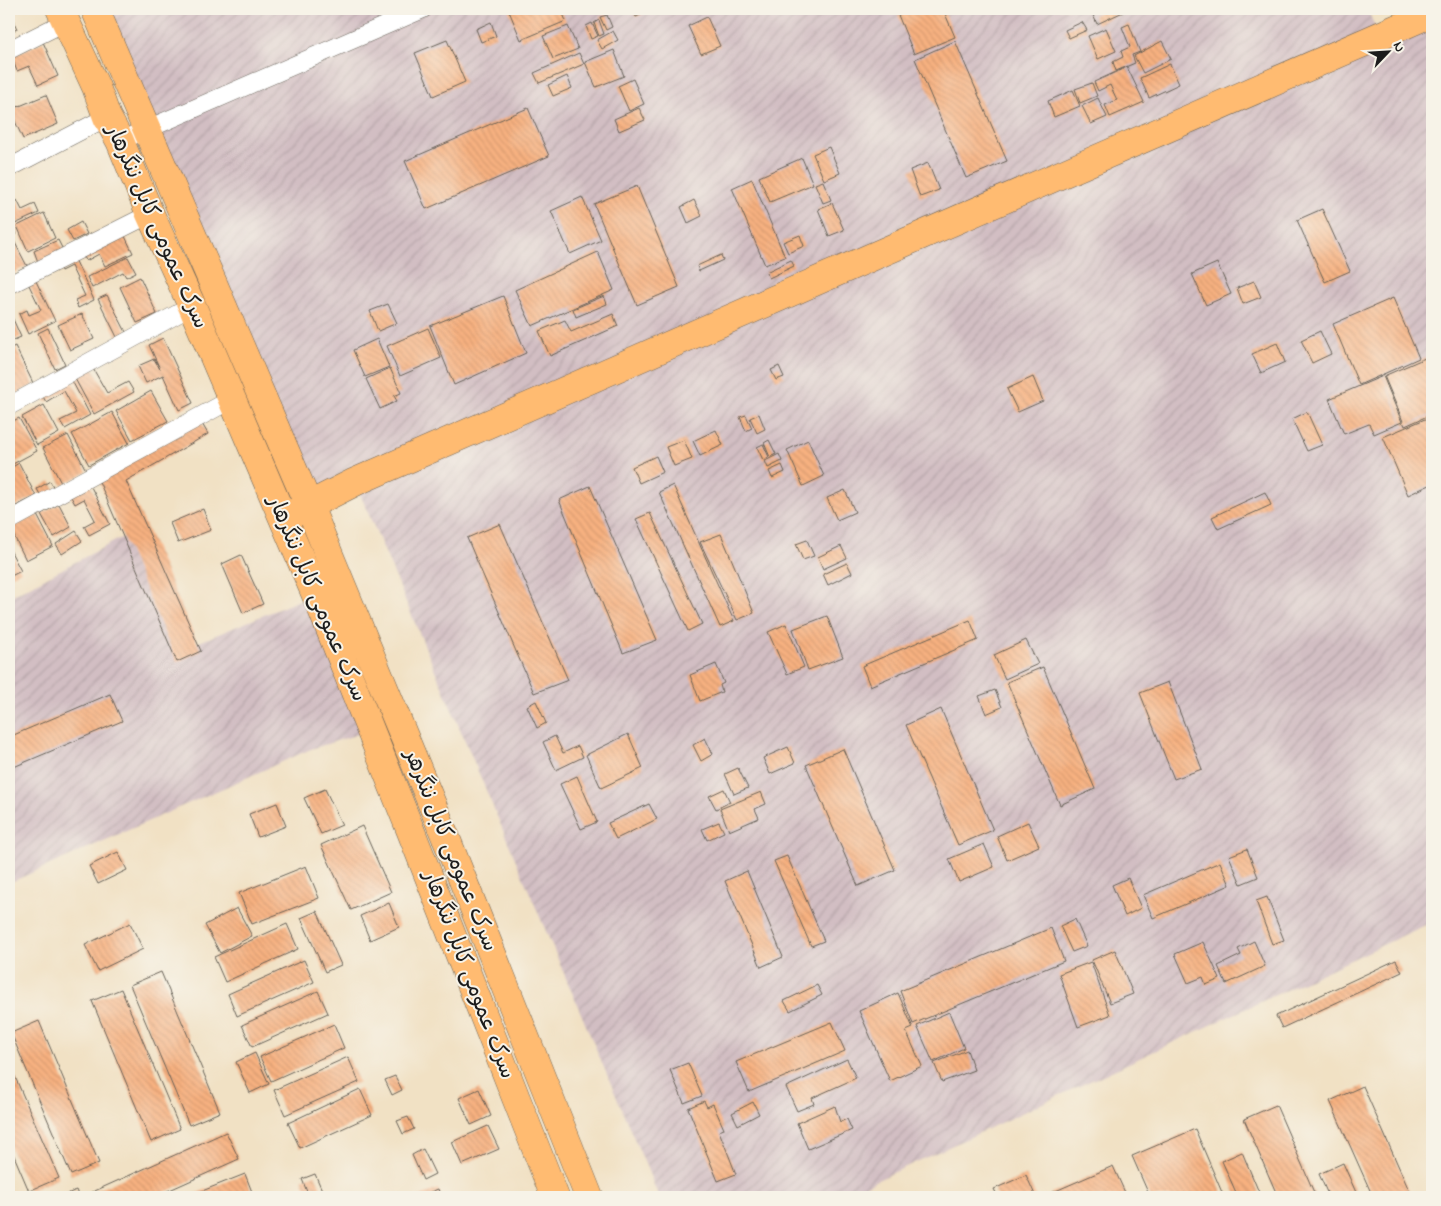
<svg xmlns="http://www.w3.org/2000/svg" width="1441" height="1206" font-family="'Indie Flower','Playpen Sans Arabic',sans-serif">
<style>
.industrial{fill:url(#industrial-furrows)}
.building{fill:url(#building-back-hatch)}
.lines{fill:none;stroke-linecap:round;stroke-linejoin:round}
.minor-casing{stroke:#676157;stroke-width:19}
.trunk-casing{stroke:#676157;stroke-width:29}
.minor{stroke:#fff;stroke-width:18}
.trunk{stroke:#ffbb71;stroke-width:28}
.labels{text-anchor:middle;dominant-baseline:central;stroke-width:4;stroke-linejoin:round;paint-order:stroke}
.street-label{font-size:22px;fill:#1c1c1c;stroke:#f7f3e8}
</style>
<defs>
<pattern id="industrial-furrows" width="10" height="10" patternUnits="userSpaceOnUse" patternTransform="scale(1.25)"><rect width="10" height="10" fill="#d2bec3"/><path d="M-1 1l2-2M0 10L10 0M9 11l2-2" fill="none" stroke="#b4a3a7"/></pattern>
<pattern id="building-back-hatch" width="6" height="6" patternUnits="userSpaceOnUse" patternTransform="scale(1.25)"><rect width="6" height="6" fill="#f7b180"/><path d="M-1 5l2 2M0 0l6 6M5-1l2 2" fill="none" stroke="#d3986e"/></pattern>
</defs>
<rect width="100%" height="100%" fill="#f7f3e8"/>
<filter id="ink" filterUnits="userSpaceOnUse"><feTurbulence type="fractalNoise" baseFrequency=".02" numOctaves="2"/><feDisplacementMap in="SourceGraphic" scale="10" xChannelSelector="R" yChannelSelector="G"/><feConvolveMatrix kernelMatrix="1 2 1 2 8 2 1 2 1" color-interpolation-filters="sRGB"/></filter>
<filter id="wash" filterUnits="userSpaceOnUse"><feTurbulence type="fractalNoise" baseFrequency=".0096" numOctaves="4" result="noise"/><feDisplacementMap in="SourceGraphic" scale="20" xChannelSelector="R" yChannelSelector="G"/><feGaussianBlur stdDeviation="1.12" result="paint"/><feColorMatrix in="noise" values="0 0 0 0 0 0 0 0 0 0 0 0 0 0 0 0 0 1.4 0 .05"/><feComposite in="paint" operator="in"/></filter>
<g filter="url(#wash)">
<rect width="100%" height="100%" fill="#f1e1c4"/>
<path class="industrial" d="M95 9H1367L1379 35 1432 13V922L841 1197H659L355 482 309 506Z
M123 537 173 653 307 597 368 731 311 749 9 883V597Z"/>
<g id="blocks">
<path class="building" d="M515 9H561L566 21 521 40 509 11Z
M632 9H653L636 17Z
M912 9H943L955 37 914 54 898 15Z
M1107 9H1121L1123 12 1097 24 1093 15Z
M9 10 17 29 9 33Z
M607 15 612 27 606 30 600 17Z
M707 17 720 46 701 54 688 26Z
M599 20 604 34 599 36 594 23Z
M491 22 496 36 481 42 476 29Z
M1082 22 1087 30 1069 38 1065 30Z
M592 23 598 36 591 39 586 26Z
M1129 24 1140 52 1132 55 1135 63 1116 71 1113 62 1123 57 1121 51 1130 47 1122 27Z
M568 26 578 49 553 59 543 36Z
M1106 28 1116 51 1098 59 1088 36Z
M613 31 618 40 602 49 597 40Z
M447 40 465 82 433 96 415 53Z
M955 41 1007 161 966 178 915 59Z
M1162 41 1171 59 1143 73 1134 56Z
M43 42 58 76 38 85 29 66 17 71 11 56Z
M614 50 624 76 596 87 585 62Z
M579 53 584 64 539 83 534 73Z
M1170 64 1179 84 1149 98 1140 78Z
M1127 67 1144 102 1110 117 1105 105 1117 100 1110 85 1098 91 1094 82Z
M567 76 572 88 553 96 548 85Z
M633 79 644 104 629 111 618 86Z
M1092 83 1097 96 1080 103 1075 89Z
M1073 90 1080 106 1054 117 1048 101Z
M46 95 58 124 23 139 10 110Z
M1098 98 1107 117 1091 124 1082 106Z
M528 108 549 156 426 209 405 161Z
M639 108 645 120 619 131 614 119Z
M829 147 840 173 824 180 813 154Z
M802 158 813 184 770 202 759 177Z
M928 163 939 190 920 197 910 170Z
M752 179 785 257 765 265 732 188Z
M823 181 831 200 823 203 815 184Z
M637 186 679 287 637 305 594 204Z
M582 197 601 240 570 254 551 211Z
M17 200 22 210 35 204 39 213 15 224 9 210V204Z
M694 200 702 216 688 223 681 207Z
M832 203 844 230 829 236 818 209Z
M1322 209 1350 271 1325 282 1297 220Z
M44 213 55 238 28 251 17 226Z
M81 222 87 234 73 241 67 230Z
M11 225 16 234 12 237 27 266 10 275 9 266 14 263 9 254V227Z
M123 232 133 253 105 266 99 254 86 261 82 252Z
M800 235 804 246 788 253 783 242Z
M58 240 63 250 38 262 34 251Z
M598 252 614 290 532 326 515 290Z
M721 255 723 260 699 271 697 266Z
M74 257 94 300 78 308 75 300 85 296 71 266 61 271 58 264Z
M128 257 136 272 126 277 123 272 92 288 87 277Z
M791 260 794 266 769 278 766 272Z
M1217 263 1231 294 1206 305 1192 274Z
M140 277 157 314 137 323 120 287Z
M35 279 55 321 28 334 19 314 27 310 29 315 41 310 28 283Z
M1254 281 1261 297 1243 304 1237 288Z
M107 295 126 332 117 337 98 299Z
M503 296 526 353 454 385 430 326Z
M604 296 607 304 576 317 573 309Z
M1393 298 1419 358 1359 385 1333 324Z
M388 304 397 323 378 331 370 311Z
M82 314 94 339 70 350 58 325Z
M613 314 618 326 550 356 539 331 565 320 571 332Z
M12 317 21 337 9 342V336H10L9 318Z
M48 328 65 364 55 369 38 333Z
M428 328 441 358 400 376 387 346Z
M1320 331 1331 354 1312 363 1301 340Z
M163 338 193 403 179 410 163 375 146 383 138 366 154 359 160 369 149 345Z
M377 339 389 367 365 377 353 350Z
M1277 343 1285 362 1261 373 1252 354Z
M15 346 34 385 9 397V349Z
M1432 355V414L1405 426 1384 376Z
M91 365 107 393 128 382 134 392 94 414 73 375Z
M779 366 784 377 776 380 771 370Z
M390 368 401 393 394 396 397 401 380 409 366 379Z
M1383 376 1402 422 1374 434 1369 424 1344 434 1329 399Z
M70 377 90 415 65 429 60 421 76 413 64 391 46 402 41 393Z
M1033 377 1043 401 1018 412 1007 389Z
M151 391 168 421 132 440 116 411Z
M44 405 59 433 37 445 22 417Z
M112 412 129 443 89 465 72 434Z
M1307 412 1322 445 1307 451 1292 419Z
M759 414 765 429 757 433 750 418Z
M746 415 752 428 746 431 740 417Z
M1432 416V484L1408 495 1383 437Z
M19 418 37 451 9 466V423Z
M201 422 208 434 126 481 201 651 177 662 98 479Z
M716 430 723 445 700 456 693 441Z
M68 435 87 472 62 485 43 448Z
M684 440 692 459 674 466 666 447Z
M769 440 776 454 770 457 764 443Z
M808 440 824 476 803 486 787 450Z
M763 444 769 457 763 460 757 447Z
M779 454 782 461 768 468 765 461Z
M656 456 663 472 639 483 632 467Z
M19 463 36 496 14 507 9 497V469Z
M782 465 785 472 772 478 769 471Z
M50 481 55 490 42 498 37 489Z
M90 485 110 524 89 535 84 526 95 520 84 499 75 504 70 495Z
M673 485 734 621 720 627 659 492Z
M590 486 657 640 623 653 559 500Z
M845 490 855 512 837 520 827 498Z
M1265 492 1271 505 1218 529 1212 517Z
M59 504 71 527 54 537 41 514Z
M203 509 211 530 178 543 170 523Z
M650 513 702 624 688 631 636 519Z
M37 515 53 546 26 560 10 528Z
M500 524 568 680 534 693 467 538Z
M76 531 82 541 62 554 56 544Z
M721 534 754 613 737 620 700 542Z
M807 540 814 556 803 560 796 544Z
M841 546 847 558 823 569 818 557Z
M9 548 21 571 9 577Z
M241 555 263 604 243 613 222 564Z
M847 563 852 573 828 585 823 574Z
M827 616 843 657 808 670 793 629Z
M970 620 978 640 870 686 862 666Z
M786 624 804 667 787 674 768 632Z
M1026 640 1038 664 1005 679 994 655Z
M716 664 724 683 720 685 722 692 700 701 690 675Z
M1043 667 1095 789 1060 805 1007 682Z
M1168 682 1202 769 1174 779 1140 693Z
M995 690 1002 707 986 714 979 696Z
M110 694 122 721 9 769V737Z
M536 701 546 723 537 728 527 706Z
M941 709 993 830 958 845 906 725Z
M628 734 643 768 601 788 586 755Z
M555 736 563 753 578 746 583 757 556 770 543 742Z
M705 738 713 754 701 761 693 745Z
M788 747 795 763 770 774 763 758Z
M843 749 895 870 858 886 806 765Z
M738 768 748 788 734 794 725 774Z
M577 776 597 822 581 829 560 784Z
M325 789 342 825 321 834 304 798Z
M724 789 730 802 716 809 709 796Z
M761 792 766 804 755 809 759 818 729 831 720 809Z
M277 803 286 826 258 837 249 814Z
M649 804 657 819 616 839 608 823Z
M719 822 724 832 707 840 702 829Z
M1028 822 1039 846 1007 860 997 836Z
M362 826 391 892 351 910 321 845Z
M984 844 994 867 959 882 949 859Z
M1247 849 1258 877 1241 884 1229 856Z
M118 852 127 870 98 884 89 866Z
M787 856 824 941 811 946 774 861Z
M1220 862 1230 885 1153 918 1143 895Z
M306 866 319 898 252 924 239 893Z
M747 871 783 957 761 967 725 881Z
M1128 878 1141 908 1125 916 1112 885Z
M1267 897 1284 940 1272 944 1256 901Z
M389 903 399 927 370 940 360 916Z
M237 908 252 936 220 953 205 925Z
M317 911 341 965 325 972 301 918Z
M1075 919 1087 946 1072 952 1060 926Z
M130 923 143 949 98 971 85 945Z
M287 924 298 949 225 982 214 957Z
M1051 928 1064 961 913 1024 900 991Z
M1254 941 1265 966 1226 984 1218 966 1241 955 1238 949Z
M1203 942 1220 979 1206 985 1203 977 1188 983 1175 954Z
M1115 950 1133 994 1110 1003 1092 960Z
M304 960 314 982 237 1016 228 994Z
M1396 960 1402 972 1282 1028 1276 1016Z
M1091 962 1110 1015 1078 1027 1059 974Z
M161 972 220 1112 189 1125 130 985Z
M817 985 822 995 790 1011 784 1001Z
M121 989 180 1129 151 1142 92 1001Z
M318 991 328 1013 252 1047 242 1025Z
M898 993 913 1028 906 1031 922 1066 890 1081 859 1011Z
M949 1012 964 1048 933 1062 917 1026Z
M39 1021 99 1163 71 1175 11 1033Z
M832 1022 845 1051 749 1092 736 1062Z
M334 1024 344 1048 271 1081 260 1057Z
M967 1050 974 1070 942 1082 934 1063Z
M255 1053 269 1084 250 1093 236 1062Z
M348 1057 359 1082 285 1115 274 1090Z
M847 1059 856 1078 812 1098 814 1104 797 1111 786 1087Z
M9 1063 59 1178 29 1191 9 1144Z
M688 1063 702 1096 684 1103 670 1070Z
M395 1076 402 1090 392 1095 385 1080Z
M1363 1086 1412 1197H1373L1330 1101Z
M360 1089 372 1115 300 1148 288 1123Z
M479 1089 491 1116 471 1125 459 1098Z
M704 1101 707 1107 713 1104 724 1129 719 1131 736 1174 718 1181 688 1108Z
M753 1102 759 1114 738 1125 732 1113Z
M1276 1105 1316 1197H1278L1244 1119Z
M835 1106 840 1122 847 1119 852 1130 808 1149 797 1123Z
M408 1117 414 1129 403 1134 397 1121Z
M488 1126 499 1149 462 1165 452 1142Z
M1195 1129 1224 1197H1150L1132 1156Z
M226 1132 239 1159 154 1197H90L88 1194Z
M423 1149 435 1174 423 1180 412 1155Z
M1242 1152 1261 1197H1238L1222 1161Z
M1343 1163 1358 1197H1329L1319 1174Z
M1113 1166 1127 1197H1052L1051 1193Z
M245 1174 254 1197H187Z
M315 1174 325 1197H309L302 1179Z
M1026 1175 1036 1197H998L994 1189Z
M438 1189 441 1197H418Z
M76 1190 79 1197H61Z"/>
</g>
</g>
<g filter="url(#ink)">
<use href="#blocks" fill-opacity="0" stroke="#676157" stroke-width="1"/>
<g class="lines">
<defs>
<path id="minor" d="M9 50 65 22
M120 141 423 9
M9 168 107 117
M9 285 150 214
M9 406 192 306
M9 521 232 399"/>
<path id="trunk" d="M60 9 96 87 107 117 120 141 150 214 192 306 321 607 410 829 555 1197
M95 9 309 506 446 838 589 1197
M292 514 355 482 1432 13"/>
</defs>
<use href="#minor" class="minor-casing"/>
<use href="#trunk" class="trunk-casing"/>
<use href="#minor" class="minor"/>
<use href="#trunk" class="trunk"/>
</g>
</g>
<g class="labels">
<g class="street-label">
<text transform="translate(156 227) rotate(66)">سرک عمومی کابل ننگرهار</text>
<text transform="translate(316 599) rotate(67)">سرک عمومی کابل ننگرهار</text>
<text transform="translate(450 851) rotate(68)">سرک عمومی کابل ننگرهر</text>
<text transform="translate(468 975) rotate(69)">سرک عمومی کابل ننگرهار</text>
</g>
</g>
<rect width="1441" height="1206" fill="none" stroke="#f7f3e8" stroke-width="30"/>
<g transform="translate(1388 52) rotate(65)" stroke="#f7f3e8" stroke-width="4" paint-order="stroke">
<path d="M0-4L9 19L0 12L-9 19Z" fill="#1c1c1c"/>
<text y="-8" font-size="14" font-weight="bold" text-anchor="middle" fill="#1c1c1c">N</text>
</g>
</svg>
